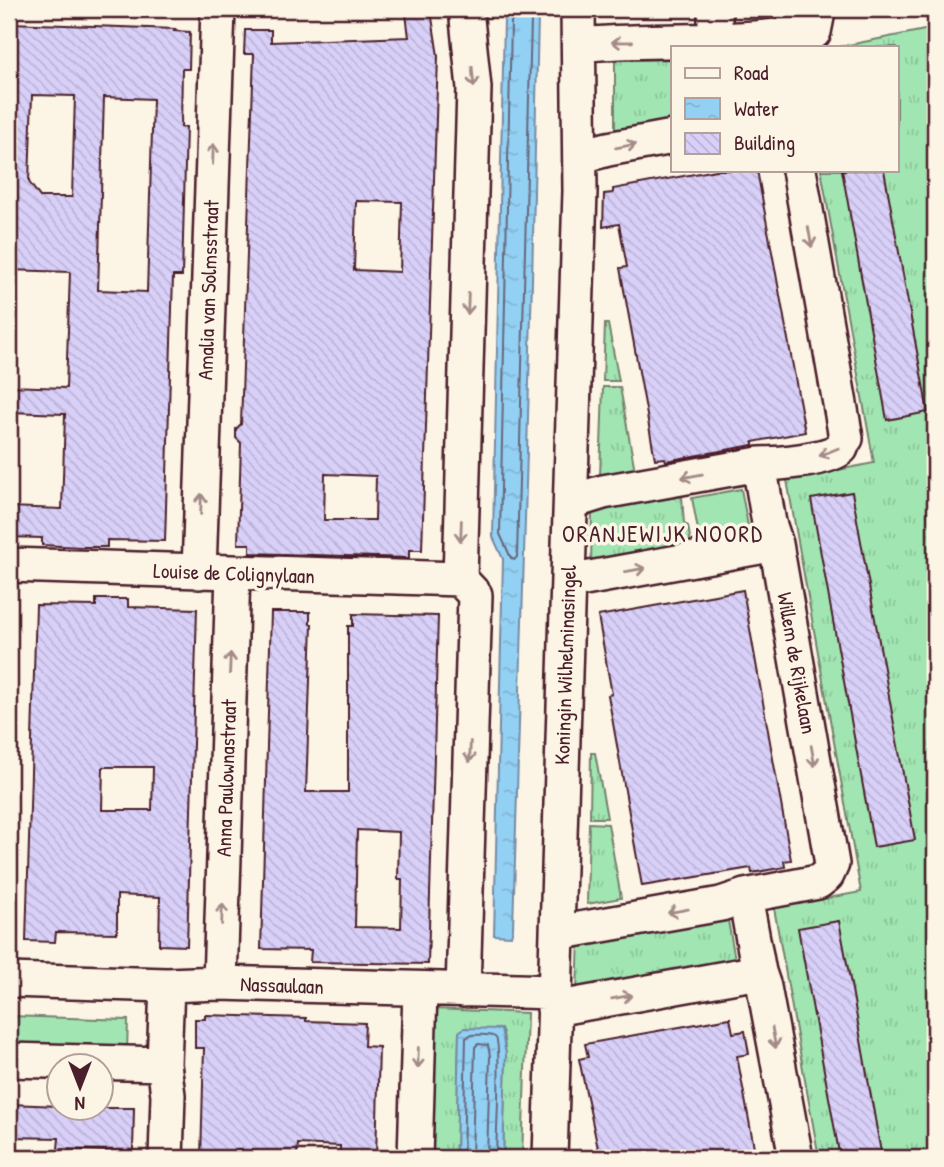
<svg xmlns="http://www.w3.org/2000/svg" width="944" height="1167" font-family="'Patrick Hand',sans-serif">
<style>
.grass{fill:url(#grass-tufts);stroke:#76826e;stroke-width:2}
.park{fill:#a1e6b2;stroke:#76826e;stroke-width:2}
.water{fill:url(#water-ripples);stroke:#768aa4;stroke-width:2}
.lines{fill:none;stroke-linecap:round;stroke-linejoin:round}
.shore{stroke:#67667b;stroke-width:2}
.building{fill:url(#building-back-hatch);stroke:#4a1f2b;stroke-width:2;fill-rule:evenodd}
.minor-casing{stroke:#4a1f2b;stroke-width:38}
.minor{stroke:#fcf5e5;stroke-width:33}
.oneway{stroke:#a38a88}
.labels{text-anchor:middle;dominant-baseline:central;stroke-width:7;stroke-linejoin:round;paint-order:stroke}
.street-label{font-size:21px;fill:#4a1f2b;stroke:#fcf5e5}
.neighbourhood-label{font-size:23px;letter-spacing:2px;fill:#4a1f2b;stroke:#fcf5e5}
</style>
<defs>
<pattern id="grass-tufts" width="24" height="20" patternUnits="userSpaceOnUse" patternTransform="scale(1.75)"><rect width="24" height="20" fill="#a1e6b2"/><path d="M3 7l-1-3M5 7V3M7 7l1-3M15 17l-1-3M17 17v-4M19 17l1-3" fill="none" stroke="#8cc599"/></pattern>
<pattern id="water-ripples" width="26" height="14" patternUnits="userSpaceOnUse" patternTransform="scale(1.75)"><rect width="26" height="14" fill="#93d1f4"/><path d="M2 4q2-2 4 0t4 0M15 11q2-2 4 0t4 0" fill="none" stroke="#80b3d1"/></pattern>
<pattern id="building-back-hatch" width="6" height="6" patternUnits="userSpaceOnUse" patternTransform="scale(1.75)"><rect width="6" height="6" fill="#d8d0f8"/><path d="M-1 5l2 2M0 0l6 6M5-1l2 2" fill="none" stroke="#bbb2d5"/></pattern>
</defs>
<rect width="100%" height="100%" fill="#fcf5e5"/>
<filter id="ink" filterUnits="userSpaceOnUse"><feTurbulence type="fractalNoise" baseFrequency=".0143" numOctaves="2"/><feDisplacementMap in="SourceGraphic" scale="14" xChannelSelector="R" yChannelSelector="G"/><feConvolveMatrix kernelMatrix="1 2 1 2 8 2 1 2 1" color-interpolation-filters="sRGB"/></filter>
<g filter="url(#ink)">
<path class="grass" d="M935 28V922L928 1158H819L774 908 861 892 787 480 874 463 821 170H897V47H838Z
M615 51H621L631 60 673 59V121L615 133Z
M605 324H608L619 381H603Z
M603 387H620L635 471 600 477Z
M623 496 634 504 682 496 684 524 688 526 691 543 602 559 591 568 592 510Z
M591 753H595L607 818H590Z
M589 823 608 824 621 898 587 904Z
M727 915 736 965 577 992 579 939 600 933 611 940 701 924Z
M432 1009 527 1013 522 1158H503L506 1055 503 1033 500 1029 459 1033 456 1158H422Z"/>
<path class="park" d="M741 489 749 531 700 541 692 498Z
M9 1016 128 1020 127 1051 9 1049Z"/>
<path class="water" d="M507 12H533L538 16 532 281 513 928 511 936 494 935 503 559 493 537 504 19Z
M935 922V1158H928Z
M464 1028 501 1029 506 1054 503 1158H456L459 1032Z"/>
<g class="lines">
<path class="shore" d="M522 12 526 13 531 20 517 557 514 560 511 558 500 534 511 22Z
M463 1158 466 1038 470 1035C476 1035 493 1033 496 1038 502 1047 496 1140 496 1158
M472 1158 475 1047 478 1044 488 1045 490 1056 487 1158"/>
</g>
<path class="building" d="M431 11 438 56 422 550H409V558L250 553V544H238L241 443 236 438V429L241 424 254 54H244L245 30H271V42L409 37 406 14ZM356 201 402 202 400 272 354 270ZM325 474 376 476 375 520H324Z
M10 23 175 29 174 31 190 32 189 69H182L181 127H186L182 276H173L165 541 107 540V547H81L42 545V538L9 537V507L62 509 65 414 9 412V386L66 388 70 272 9 270V26H10ZM32 95 75 96 72 197H40L29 182ZM104 97 153 99 147 292 98 290Z
M716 170H757L805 432 753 442V445L666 461 665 458 655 459 620 268 627 267 619 224 603 227 604 194 613 193V189Z
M842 170H884L928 412 887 420Z
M852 492 915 840 874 847 811 499Z
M743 590 791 860 784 861 785 867 752 873 751 868 642 886 608 695 612 694 598 616Z
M96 599H128V607L197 609 187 946 159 945 160 897 117 895V933L56 932 55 942 26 941 36 605 96 606ZM103 767H153L152 810H102Z
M271 612H310V624H312L306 792H348V626H353V614L438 616 428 964 310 962 311 950 261 949ZM357 830 399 832 398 879H402L401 928 355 927Z
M839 921 852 990 882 1158H840L798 928Z
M205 1015 306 1018V1021L365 1023 364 1046 379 1047 376 1158H340V1146L298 1144 297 1154 237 1151V1158H201L204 1048H195V1019H205Z
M730 1018 733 1033 745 1031 749 1054 737 1056 756 1158H600L579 1059 588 1057 585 1044Z
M9 1104 60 1106V1108H134L133 1152 58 1149 59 1138 9 1137Z"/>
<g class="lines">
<defs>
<path id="minor" d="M715 9V40
M579 45C624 40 670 42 715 40 748 39 781 36 814 32L817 17 816 9
M581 156 608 149 673 137
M571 502 603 492 759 464C776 464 830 460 841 448 841 447 845 439 846 438L799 170
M9 565 460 579
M199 572 218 9
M568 582 776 544
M745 896 759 972 764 987 796 1158
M557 933 721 904 745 896 818 882 827 875 832 864 776 544 769 523 759 464
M9 980 167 985 220 983 555 992
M220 983 233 573
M463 990 475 595 460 579 474 88 466 9
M554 1009 759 972
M9 1060 164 1064
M166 1158 168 1095 164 1064 167 985
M415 1158 420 990
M550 1158 580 191 578 9"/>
</defs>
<use href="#minor" class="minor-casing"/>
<use href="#minor" class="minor"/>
</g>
<defs><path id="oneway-shaft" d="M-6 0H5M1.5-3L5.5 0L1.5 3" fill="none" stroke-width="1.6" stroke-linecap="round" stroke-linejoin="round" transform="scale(1.75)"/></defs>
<g class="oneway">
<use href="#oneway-shaft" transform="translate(622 42) rotate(179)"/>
<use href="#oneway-shaft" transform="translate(473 77) rotate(85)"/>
<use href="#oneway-shaft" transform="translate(626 146) rotate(-10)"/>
<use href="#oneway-shaft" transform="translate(213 154) rotate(-88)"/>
<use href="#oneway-shaft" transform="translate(810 237) rotate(80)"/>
<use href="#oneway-shaft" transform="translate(468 304) rotate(92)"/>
<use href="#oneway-shaft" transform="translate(829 452) rotate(158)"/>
<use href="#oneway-shaft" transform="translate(692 476) rotate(170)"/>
<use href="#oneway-shaft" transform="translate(201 504) rotate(-88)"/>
<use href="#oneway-shaft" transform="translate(461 531) rotate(92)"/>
<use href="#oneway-shaft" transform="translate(635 570) rotate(-10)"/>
<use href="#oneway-shaft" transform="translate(230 663) rotate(-88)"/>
<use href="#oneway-shaft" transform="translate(470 752) rotate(92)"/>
<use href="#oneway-shaft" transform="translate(813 756) rotate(80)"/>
<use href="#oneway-shaft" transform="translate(678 911) rotate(170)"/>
<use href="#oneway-shaft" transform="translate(222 914) rotate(-88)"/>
<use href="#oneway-shaft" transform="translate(622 997) rotate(-10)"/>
<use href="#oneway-shaft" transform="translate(774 1038) rotate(80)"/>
<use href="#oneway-shaft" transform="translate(418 1058) rotate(92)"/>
</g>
</g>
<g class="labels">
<g class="street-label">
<text transform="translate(208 290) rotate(-88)">Amalia van Solmsstraat</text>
<text transform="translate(234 573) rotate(2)">Louise de Colignylaan</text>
<text transform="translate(797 663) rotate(80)">Willem de Rijkelaan</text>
<text transform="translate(565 665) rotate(-88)">Koningin Wilhelminasingel</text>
<text transform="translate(226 778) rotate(-88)">Anna Paulownastraat</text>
<text transform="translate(282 985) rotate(2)">Nassaulaan</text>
</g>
<g class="neighbourhood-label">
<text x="663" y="533">ORANJEWIJK NOORD</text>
</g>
</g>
<rect width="944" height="1167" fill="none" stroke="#fcf5e5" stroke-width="35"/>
<rect x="18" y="18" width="909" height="1132" fill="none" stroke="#4a1f2b" stroke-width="2.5" filter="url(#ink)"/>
<rect x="671" y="46" width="228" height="126" fill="#fcf5e5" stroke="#b59f9b" stroke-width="2"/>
<rect x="685" y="68" width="35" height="10" fill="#fcf5e5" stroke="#b59f9b" stroke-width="2"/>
<text x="734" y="80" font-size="21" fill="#4a1f2b">Road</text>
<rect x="685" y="98" width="35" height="21" fill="url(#water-ripples)" stroke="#b59f9b" stroke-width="2"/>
<text x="734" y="116" font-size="21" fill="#4a1f2b">Water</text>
<rect x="685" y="133" width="35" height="21" fill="url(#building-back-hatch)" stroke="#b59f9b" stroke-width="2"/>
<text x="734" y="150" font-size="21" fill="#4a1f2b">Building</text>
<g transform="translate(80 1087) rotate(180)"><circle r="33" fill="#fcf5e5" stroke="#b59f9b" stroke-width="2"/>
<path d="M0-5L12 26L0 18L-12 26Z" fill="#4a1f2b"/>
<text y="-10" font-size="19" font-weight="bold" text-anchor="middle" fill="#4a1f2b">N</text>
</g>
</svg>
